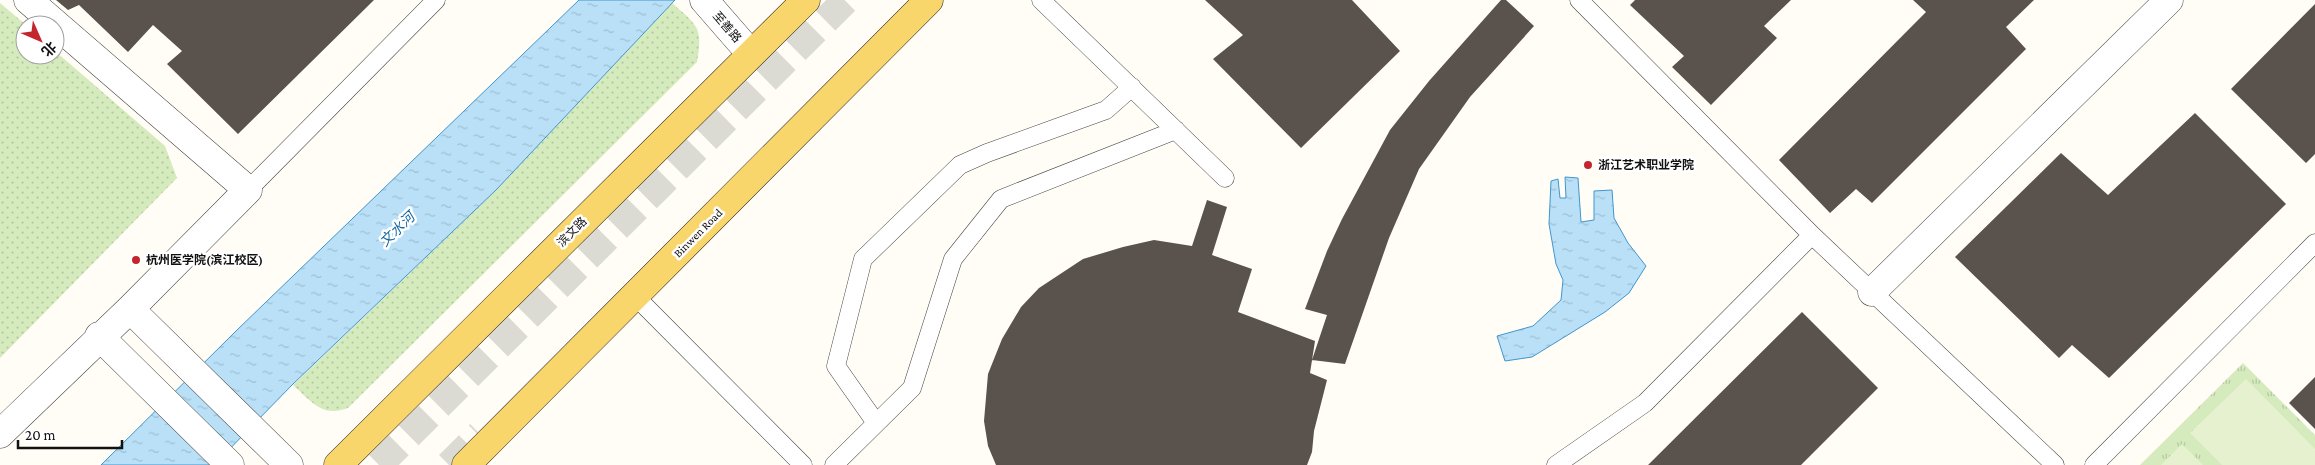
<svg xmlns="http://www.w3.org/2000/svg" width="2315" height="465" font-family="'Crimson Pro','Noto Sans SC',serif">
<style>
.grass{fill:url(#grass-dots)}
.park{fill:url(#park-tufts)}
.pitch{fill:#e6f2cf}
.water{fill:url(#water-ripples);stroke:#3f96cf}
.building{fill:#5a524d}
.lines{fill:none;stroke-linecap:round;stroke-linejoin:round}
.highway-tunnel{stroke:#dbdad3;stroke-width:28;stroke-dasharray:28 14;stroke-linecap:butt}
.lane-casing{stroke:#444;stroke-width:19}
.street-casing{stroke:#444;stroke-width:29}
.primary-casing{stroke:#222;stroke-width:29}
.lane{stroke:#fff;stroke-width:18}
.street{stroke:#fff;stroke-width:28}
.primary{stroke:#f9d66b;stroke-width:28}
.poi-dot{fill:#c4262e;stroke:#fff;stroke-width:2}
.labels{text-anchor:middle;dominant-baseline:central;stroke-width:5;stroke-linejoin:round;paint-order:stroke}
.street-label{font-size:12px;fill:#111;stroke:#fff}
.poi-label{font-size:12px;font-weight:bold;fill:#111;stroke:#fff;text-anchor:start}
.water-label{font-size:14px;font-style:italic;fill:#1768a6;stroke:#fff}
</style>
<defs>
<pattern id="grass-dots" width="8" height="8" patternUnits="userSpaceOnUse" patternTransform="scale(1.25)"><rect width="8" height="8" fill="#d5ebbd"/><path d="M2 2h.1M6 6h.1" fill="none" stroke="#b6c8a1" stroke-width="1.8" stroke-linecap="round"/></pattern>
<pattern id="park-tufts" width="24" height="20" patternUnits="userSpaceOnUse" patternTransform="scale(1.25)"><rect width="24" height="20" fill="#d5ebbd"/><path d="M3 7l-1-3M5 7V3M7 7l1-3M15 17l-1-3M17 17v-4M19 17l1-3" fill="none" stroke="#b6c8a1"/></pattern>
<pattern id="water-ripples" width="26" height="14" patternUnits="userSpaceOnUse" patternTransform="scale(1.25)"><rect width="26" height="14" fill="#b9e0f7"/><path d="M2 4q2-2 4 0t4 0M15 11q2-2 4 0t4 0" fill="none" stroke="#9ebfd3"/></pattern>
</defs>
<rect width="100%" height="100%" fill="#fffdf5"/>
<path class="grass" d="M0 3 26 25 25 55H55V51L165 146 177 178 0 358Z
M672 3C698 26 703 27 697 62L348 408C322 418 311 401 293 385L496 190Z"/>
<path class="park" d="M2243 363 2315 435V465H2140Z"/>
<path class="pitch" d="M2246 379 2315 449V465H2222L2190 433Z
M2182 444 2203 465H2161Z"/>
<path class="water" d="M579 0H675L496 190 293 384 214 465H101L237 330Z
M1565 177 1578 178 1581 222 1594 220V191L1612 190 1614 218 1628 243 1646 266 1629 293 1605 312 1532 357 1505 361 1497 336 1533 326 1561 300 1563 280 1556 264 1549 224 1551 181 1558 179 1560 198H1566Z"/>
<path class="building" d="M56 0H374L238 134 167 64 182 51 153 25 128 52 79 5 68 10Z
M1205 0H1352L1400 51 1301 148 1213 59 1243 35Z
M1501 0H1506L1534 26 1470 97 1419 169 1389 238 1345 364 1312 360 1327 315 1305 309 1327 251 1342 219 1390 130 1429 81Z
M1635 0H1791L1764 26 1777 38 1711 105 1672 67 1684 56 1630 5Z
M1913 0H2034L2006 27 2026 49 1872 203 1856 189 1830 213 1779 160 1926 12Z
M2315 4V154L2306 163 2231 89Z
M2195 113 2286 204 2109 378 2072 345 2059 358 1955 257 2061 153 2108 195Z
M1207 200 1227 207 1212 255 1252 269 1238 312 1315 341 1310 373 1327 380 1314 431 1312 452 1307 465H996L988 446 984 421 988 374 1002 339 1021 307 1039 288 1083 259 1123 247 1154 240 1192 246Z
M1802 312 1878 388 1801 465H1648Z
M2315 377V429L2289 403Z"/>
<g class="lines">
<path class="highway-tunnel" d="M379 465 846 0
M449 465 480 434"/>
<defs>
<path id="lane" d="M1041 0 1225 178
M1579 0 1812 235 2055 465
M248 190 436 0
M635 296 803 465
M876 423 836 366 863 259 960 165 987 153 1106 110 1132 87
M834 465 912 388 953 259 1001 199 1176 130
M1556 465 1645 403 1812 235
M2094 465 2315 243"/>
<path id="street" d="M704 0 751 54
M1872 292 2169 0
M130 309 289 465
M99 336 230 465
M0 434 130 309 248 190 28 0"/>
<path id="primary" d="M338 465 806 0
M466 465 929 0"/>
</defs>
<use href="#lane" class="lane-casing"/>
<use href="#street" class="street-casing"/>
<use href="#primary" class="primary-casing"/>
<use href="#lane" class="lane"/>
<use href="#street" class="street"/>
<use href="#primary" class="primary"/>
</g>
<g class="poi-dot">
<circle cx="1588" cy="165" r="5"/>
<circle cx="136" cy="260" r="5"/>
</g>
<g class="labels">
<g class="street-label">
<text transform="translate(727 27) rotate(49)">至善路</text>
<text transform="translate(572 232) rotate(-45)">滨文路</text>
<text transform="translate(698 233) rotate(-45)">Binwen Road</text>
</g>
<g class="poi-label">
<text x="1598" y="165">浙江艺术职业学院</text>
<text x="146" y="260">杭州医学院(滨江校区)</text>
</g>
<g class="water-label">
<text transform="translate(397 229) rotate(-44)">文水河</text>
</g>
</g>
<g transform="translate(40 40) rotate(135)"><circle r="24" fill="#ffffff" stroke="#a0a0a0"/>
<path d="M0-4L9 19L0 12L-9 19Z" fill="#c4262e"/>
<text y="-8" font-size="14" font-weight="bold" text-anchor="middle" fill="#111111">北</text>
</g>
<path d="M18 440v8h104v-8" fill="none" stroke="#111111" stroke-width="2.5"/>
<text x="25" y="440" font-size="15" fill="#111111" stroke="#ffffff" stroke-width="4" paint-order="stroke">20 m</text>
</svg>
